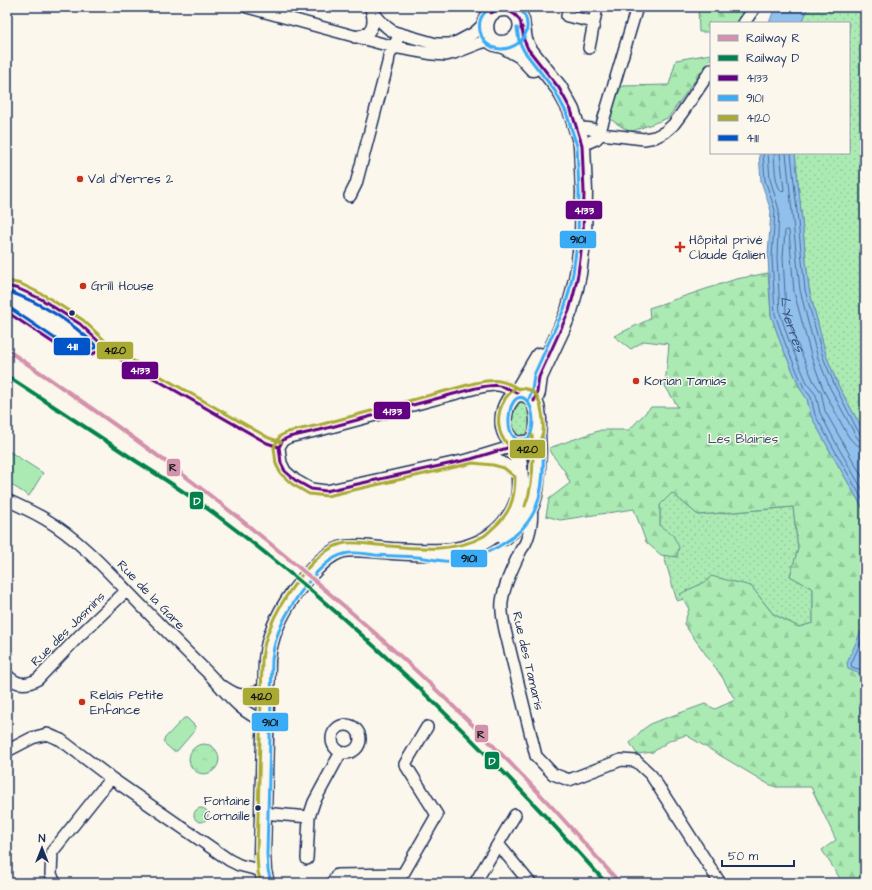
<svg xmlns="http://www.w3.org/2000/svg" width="872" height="890" font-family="'Architects Daughter',sans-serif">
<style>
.grass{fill:url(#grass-dots);stroke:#638d88}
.forest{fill:url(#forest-firs);stroke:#638d88}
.park{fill:url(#park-crowns);stroke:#638d88}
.pitch{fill:#abebb3;stroke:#638d88}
.water{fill:#90c0eb;stroke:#6186b3}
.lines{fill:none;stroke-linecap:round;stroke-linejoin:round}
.shore{stroke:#4a6996;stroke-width:1}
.minor-casing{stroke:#1b2f5e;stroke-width:14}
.secondary-casing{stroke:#1b2f5e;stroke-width:19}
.minor{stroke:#fbf7ec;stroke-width:11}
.secondary{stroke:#fbf7ec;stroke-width:16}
.bus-1-casing{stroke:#fbf7ec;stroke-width:6}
.bus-2-casing{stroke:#fbf7ec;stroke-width:6}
.bus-3-casing{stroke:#fbf7ec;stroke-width:6}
.bus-4-casing{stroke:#fbf7ec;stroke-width:6}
.bus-1{stroke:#640082;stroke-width:3}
.bus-2{stroke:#39abf7;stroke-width:3}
.bus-3{stroke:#a9aa34;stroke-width:3}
.bus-4{stroke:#0055c8;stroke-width:3}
.rail-1-casing{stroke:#fbf7ec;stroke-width:7}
.rail-2-casing{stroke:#fbf7ec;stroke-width:7}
.rail-1{stroke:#d392ac;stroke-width:4}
.rail-2{stroke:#00824e;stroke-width:4}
.poi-dot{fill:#c8321e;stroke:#fbf7ec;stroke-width:1.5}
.bus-dot{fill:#1b2f5e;stroke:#fbf7ec;stroke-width:1.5}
.labels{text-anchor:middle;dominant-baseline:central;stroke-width:3;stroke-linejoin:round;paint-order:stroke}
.bus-label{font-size:12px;fill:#1b2f5e;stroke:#fbf7ec;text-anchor:end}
.poi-label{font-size:13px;fill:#1b2f5e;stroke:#fbf7ec;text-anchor:start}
.park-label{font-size:13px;fill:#38556f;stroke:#fbf7ec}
.street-label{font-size:13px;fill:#1b2f5e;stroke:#fbf7ec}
.water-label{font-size:14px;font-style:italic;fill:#385381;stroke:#fbf7ec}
.line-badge{stroke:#fbf7ec;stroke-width:1.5}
.badge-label{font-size:11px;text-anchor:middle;font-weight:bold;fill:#fff}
.pale-badge-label{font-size:11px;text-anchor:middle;font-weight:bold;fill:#111}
</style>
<defs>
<pattern id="grass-dots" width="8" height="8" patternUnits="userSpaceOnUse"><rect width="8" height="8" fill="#abebb3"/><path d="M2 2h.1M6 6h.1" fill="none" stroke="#93ca9c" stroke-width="1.8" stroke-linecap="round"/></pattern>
<pattern id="forest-firs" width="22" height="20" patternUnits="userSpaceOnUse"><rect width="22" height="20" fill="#abebb3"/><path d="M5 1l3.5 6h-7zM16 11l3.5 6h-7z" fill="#93ca9c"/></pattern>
<pattern id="park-crowns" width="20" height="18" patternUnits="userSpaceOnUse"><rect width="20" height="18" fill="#abebb3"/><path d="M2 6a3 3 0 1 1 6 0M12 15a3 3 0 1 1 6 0" fill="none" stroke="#93ca9c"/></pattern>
</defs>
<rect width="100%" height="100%" fill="#fbf7ec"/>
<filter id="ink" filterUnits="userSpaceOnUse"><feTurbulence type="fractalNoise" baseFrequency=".025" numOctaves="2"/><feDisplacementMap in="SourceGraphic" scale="8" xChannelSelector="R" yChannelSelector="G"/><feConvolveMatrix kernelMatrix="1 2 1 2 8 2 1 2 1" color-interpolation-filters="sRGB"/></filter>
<g filter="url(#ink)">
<path class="grass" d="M808 7H865V434L838 385 826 355 817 320 809 289 795 153H849V23H802Z
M521 398 533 409 530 433 524 437H518L512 429 511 409Z
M672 493 698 515 793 507 798 549 790 576 813 589V623L799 627 773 614 751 586 707 581 694 596 677 601 663 553 660 526V505Z"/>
<path class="forest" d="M698 7H750L739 23H711V32H699Z
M711 54V58L668 118 630 132 607 117 622 86 669 85 676 60Z
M768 273 771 315 781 344 801 390 807 399 811 416 830 451 865 512V883H843L822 850 836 840 811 787H776L768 784 686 735 669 741 653 752 637 754 630 743 642 730 652 723 705 704 715 709 735 700 722 677 684 624 689 609 680 594 707 581 711 576 751 586 773 614 799 627 813 623V589L790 576 798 549 793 507 698 515 672 493 660 505V526L673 535 679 547 677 557 661 555 646 542 634 509 560 520 546 516 549 499 570 483 564 470 554 457 549 448 601 430H629L651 407H678L665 386 669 344 644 341 631 349 614 336 650 319 649 308 736 279Z"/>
<path class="park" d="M189 759a15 15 0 1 1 30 0a15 15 0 1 1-30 0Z
M194 815a7 7 0 1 1 14 0a7 7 0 1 1-14 0Z"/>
<path class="pitch" d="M7 450 43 473 29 496 7 482Z
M184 718H187L195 726V730L177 751H173L164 743V739Z"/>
<path class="water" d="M775 7H808L802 23H769Z
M759 153H795L809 289 817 320 826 355 838 385 865 434V512L830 451 811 416 807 399 801 390 781 344 771 315 768 256 771 211 761 181Z
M865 628V676L848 669 847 663 861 631Z"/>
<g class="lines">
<g class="shore">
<path d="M763 153 765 180 775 210 772 257 775 314 785 343 804 388 811 397 815 415 834 449 865 504"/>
<path d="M768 153 770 179 779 210 777 257 780 313 789 341 808 385 816 395 820 413 838 447 865 494"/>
<path d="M774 153C775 164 774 184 782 192L784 190 780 153"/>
<path d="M786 153 800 290 808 322 818 358 830 388 856 436 859 440 865 441"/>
<path d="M791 153 805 290 823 357 835 386 857 429 861 435 865 436"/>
<path id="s1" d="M865 447C856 446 852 442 847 434L824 391 812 359 794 292 789 231 788 230H786L785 231 783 257 786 312 795 339 814 382 821 392 825 411 865 482"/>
<path d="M865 633 851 664 852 667 865 671"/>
</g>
<defs>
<path id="minor" d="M247 7 394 47 433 54 446 55 454 53 480 43 492 40
M370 7C377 17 383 26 394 32L436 44H449L457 42 474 33 485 23
M569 7 567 16 594 22
M744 23 755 7
M355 37C372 35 376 24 371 9
M589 48 597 7
M577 128C586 128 594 128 601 134
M601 134 644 139 655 137 665 132 673 125 682 113 711 70
M601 134V128L637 7
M582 145 596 139 601 134
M350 196 356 184 388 63 389 56 400 34
M517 393C498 382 496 384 476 388L320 430 289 437 283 440 279 447 280 456 281 463 285 471 295 480 311 489 326 491 471 459 517 445
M480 458C500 460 504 462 520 475
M7 500C20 506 33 512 45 519 77 538 102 565 127 591 152 617 178 643 204 669 223 687 238 713 265 721
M531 507C533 518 530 534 525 544 523 547 521 549 520 552 513 567 504 585 502 602 501 611 503 621 505 630L536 756 553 774 569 780 621 760 636 761 651 775 720 883
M7 675C16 685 26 686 38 679L79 636 126 591
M224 687C243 700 246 695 266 688
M332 739a14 14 0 1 1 28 0a14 14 0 1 1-28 0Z
M7 751 32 738 47 734 61 740 111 778 229 860 239 865 263 871
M262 813 309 817
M498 844 530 883
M307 859 309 817 314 802 341 752
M55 883 51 874 52 852 111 778
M332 883 337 875 403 874 437 815 405 764 427 727
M475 883 515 815"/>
<path id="secondary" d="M510 7C513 10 516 12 519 16 525 26 520 40 508 43 477 52 477 0 512 9
M522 27 524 40 528 49 559 88 571 110 574 119 582 145 584 192 583 237 578 274 574 293 569 311 561 330 539 377 537 392 534 401
M501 44 521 55 533 68
M517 393 539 356
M517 393C534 392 537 404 538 419 538 423 538 430 537 435 535 437 533 440 531 443L517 445C498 436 500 404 517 393Z
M504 537C516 527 529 515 533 499 536 491 536 480 537 472 538 459 538 447 537 435
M266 883 263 871 262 854 267 660C269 635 280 613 294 593 305 579 323 556 340 550 352 546 379 550 392 551 432 553 473 558 503 526 512 517 519 503 520 491 521 476 518 460 517 445"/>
</defs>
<use href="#minor" class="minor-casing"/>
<use href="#secondary" class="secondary-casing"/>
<use href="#minor" class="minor"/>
<use href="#secondary" class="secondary"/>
<defs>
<path id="bus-1" d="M491 13C503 5 523 14 521 29
M522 27 524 40 528 49 559 88 571 110 582 145 584 192 583 237 578 274 574 293 569 311 539 377 537 392 534 401
M7 286 19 289 41 299 80 324 113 355 267 443 279 447
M7 312 58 346 78 354H92L100 351 105 347
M517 393C500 384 495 384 476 388L320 430 289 437 283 440 279 447 281 463 285 471 295 480 311 489 326 491 471 459 517 445"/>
<path id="bus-2" d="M490 7C482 15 478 19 480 31 487 64 538 47 525 16 524 13 520 10 517 7
M517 28 519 41 524 51 555 91 566 112 577 146 579 192 578 237 573 273 569 292 564 309 534 375 532 391 529 399
M522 439 519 440C517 439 515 439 514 437 506 429 508 406 516 399 525 393 531 406 532 412 534 422 533 431 528 439H525
M271 882 268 870 267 854 272 660C273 649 276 638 280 628 290 605 319 560 344 554 354 551 365 554 375 555 389 556 403 556 417 557 426 558 435 560 444 561 478 563 524 539 536 507 545 485 544 458 542 435"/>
<path id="bus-3" d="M8 281 21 284 44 295 83 320 116 351 269 438 281 442
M514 389C510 393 506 396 504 401 496 414 496 436 510 446 515 450 518 450 524 449 527 449 531 449 533 447 535 447 536 444 537 443 539 441 540 440 541 438 546 429 542 401 534 393 530 389 524 388 517 388
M525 506C534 484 534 459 532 435
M261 883 258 872 257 854 262 660C263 649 265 640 269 630 279 603 312 552 341 544 352 541 365 544 377 545 411 548 453 554 484 536 487 534 490 531 493 528 510 514 515 499 515 477L504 468 493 465 473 463 327 496 309 494 292 484 281 474 276 464 274 447 280 436 288 432 319 425 475 383C495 379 501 379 519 389"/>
<path id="bus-4" d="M7 291C42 303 71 321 97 347L91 349H79L60 342 10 308"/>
</defs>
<use href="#bus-1" class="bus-1-casing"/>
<use href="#bus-2" class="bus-2-casing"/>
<use href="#bus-3" class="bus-3-casing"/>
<use href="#bus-4" class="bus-4-casing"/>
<use href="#bus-1" class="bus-1"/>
<use href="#bus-2" class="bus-2"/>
<use href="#bus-3" class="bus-3"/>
<use href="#bus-4" class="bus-4"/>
<defs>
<path id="rail-1" d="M7 350C63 388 120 427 174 468 228 508 280 551 330 594 408 660 482 732 552 807 575 832 597 858 620 883"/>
<path id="rail-2" d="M7 376C50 404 93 432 136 461 163 478 189 495 215 514 358 621 488 750 606 883"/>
</defs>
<use href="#rail-1" class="rail-1-casing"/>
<use href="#rail-2" class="rail-2-casing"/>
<use href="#rail-1" class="rail-1"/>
<use href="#rail-2" class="rail-2"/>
</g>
</g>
<g class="poi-dot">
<circle cx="80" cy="179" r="4"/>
<path d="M678 241h4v4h4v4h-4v4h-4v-4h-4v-4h4z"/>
<circle cx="83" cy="286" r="4"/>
<circle cx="636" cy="381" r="4"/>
<circle cx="82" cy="702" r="4"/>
</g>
<g class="bus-dot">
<circle cx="72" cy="313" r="3.5"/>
<circle cx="258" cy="808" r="3.5"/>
</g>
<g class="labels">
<g class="bus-label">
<text x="250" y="801">Fontaine<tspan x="250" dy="15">Cornaille</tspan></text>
</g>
<g class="poi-label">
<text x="88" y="179">Val d'Yerres 2</text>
<text x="689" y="240">Hôpital privé<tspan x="689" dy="15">Claude Galien</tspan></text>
<text x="91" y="286">Grill House</text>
<text x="644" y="381">Korian Tamias</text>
<text x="90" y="695">Relais Petite<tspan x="90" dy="15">Enfance</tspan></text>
</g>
<g class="park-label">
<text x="743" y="439">Les Blairies</text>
</g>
<g class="street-label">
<text transform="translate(151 595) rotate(46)">Rue de la Gare</text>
<text transform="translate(68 629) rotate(-45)">Rue des Jasmins</text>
<text transform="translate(528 661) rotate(77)">Rue des Tamaris</text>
</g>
<g class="water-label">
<text stroke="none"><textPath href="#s1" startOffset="336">L'Yerres</textPath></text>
</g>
</g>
<g class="line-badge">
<rect x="565" y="200" width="38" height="20" rx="4" fill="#640082"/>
<rect x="559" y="230" width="38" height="19" rx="4" fill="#39abf7"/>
<rect x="53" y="337" width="38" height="19" rx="4" fill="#0055c8"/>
<rect x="96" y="341" width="38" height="19" rx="4" fill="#a9aa34"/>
<rect x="121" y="361" width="38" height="19" rx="4" fill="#640082"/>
<rect x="373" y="401" width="38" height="19" rx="4" fill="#640082"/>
<rect x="509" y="439" width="37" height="20" rx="4" fill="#a9aa34"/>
<rect x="166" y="458" width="15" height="19" rx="4" fill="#d392ac"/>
<rect x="189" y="491" width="15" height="19" rx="4" fill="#00824e"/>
<rect x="450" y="549" width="38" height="19" rx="4" fill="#39abf7"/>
<rect x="242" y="687" width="38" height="19" rx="4" fill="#a9aa34"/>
<rect x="251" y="712" width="38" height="20" rx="4" fill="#39abf7"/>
<rect x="474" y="724" width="15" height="19" rx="4" fill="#d392ac"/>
<rect x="484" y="751" width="16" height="19" rx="4" fill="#00824e"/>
</g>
<g class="badge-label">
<text x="584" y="214">4133</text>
<text x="72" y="350">4111</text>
<text x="140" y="374">4133</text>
<text x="392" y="415">4133</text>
<text x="197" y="505">D</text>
<text x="492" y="765">D</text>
</g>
<g class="pale-badge-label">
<text x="578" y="243">9101</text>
<text x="115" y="354">4120</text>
<text x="527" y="453">4120</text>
<text x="173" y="471">R</text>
<text x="469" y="562">9101</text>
<text x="261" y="700">4120</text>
<text x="270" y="726">9101</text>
<text x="481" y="738">R</text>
</g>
<rect width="872" height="890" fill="none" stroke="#fbf7ec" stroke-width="24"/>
<rect x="12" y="12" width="848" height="866" fill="none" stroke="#1b2f5e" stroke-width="1.5" filter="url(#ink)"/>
<rect x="710" y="22" width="140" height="132" fill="#fbf7ec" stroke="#a1a7b3"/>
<rect x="718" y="35" width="20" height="6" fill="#d392ac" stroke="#a1a7b3"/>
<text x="746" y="42" font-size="12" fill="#1b2f5e">Railway R</text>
<rect x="718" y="55" width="20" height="6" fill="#00824e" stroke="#a1a7b3"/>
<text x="746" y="62" font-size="12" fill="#1b2f5e">Railway D</text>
<rect x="718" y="75" width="20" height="6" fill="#640082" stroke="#a1a7b3"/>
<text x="746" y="82" font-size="12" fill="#1b2f5e">4133</text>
<rect x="718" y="95" width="20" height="6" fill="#39abf7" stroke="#a1a7b3"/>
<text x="746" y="102" font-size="12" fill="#1b2f5e">9101</text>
<rect x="718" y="115" width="20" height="6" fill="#a9aa34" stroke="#a1a7b3"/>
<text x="746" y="122" font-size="12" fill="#1b2f5e">4120</text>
<rect x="718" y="135" width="20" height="6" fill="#0055c8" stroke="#a1a7b3"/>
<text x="746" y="142" font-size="12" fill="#1b2f5e">4111</text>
<g transform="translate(42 848)" stroke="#fbf7ec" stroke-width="3" paint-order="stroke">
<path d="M0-3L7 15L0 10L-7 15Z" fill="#1b2f5e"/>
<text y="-6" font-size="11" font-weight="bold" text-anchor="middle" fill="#1b2f5e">N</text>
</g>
<path d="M722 860v6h72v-6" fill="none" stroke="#1b2f5e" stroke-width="2"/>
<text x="728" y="860" font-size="12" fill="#1b2f5e" stroke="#fbf7ec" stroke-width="3" paint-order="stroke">50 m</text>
</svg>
